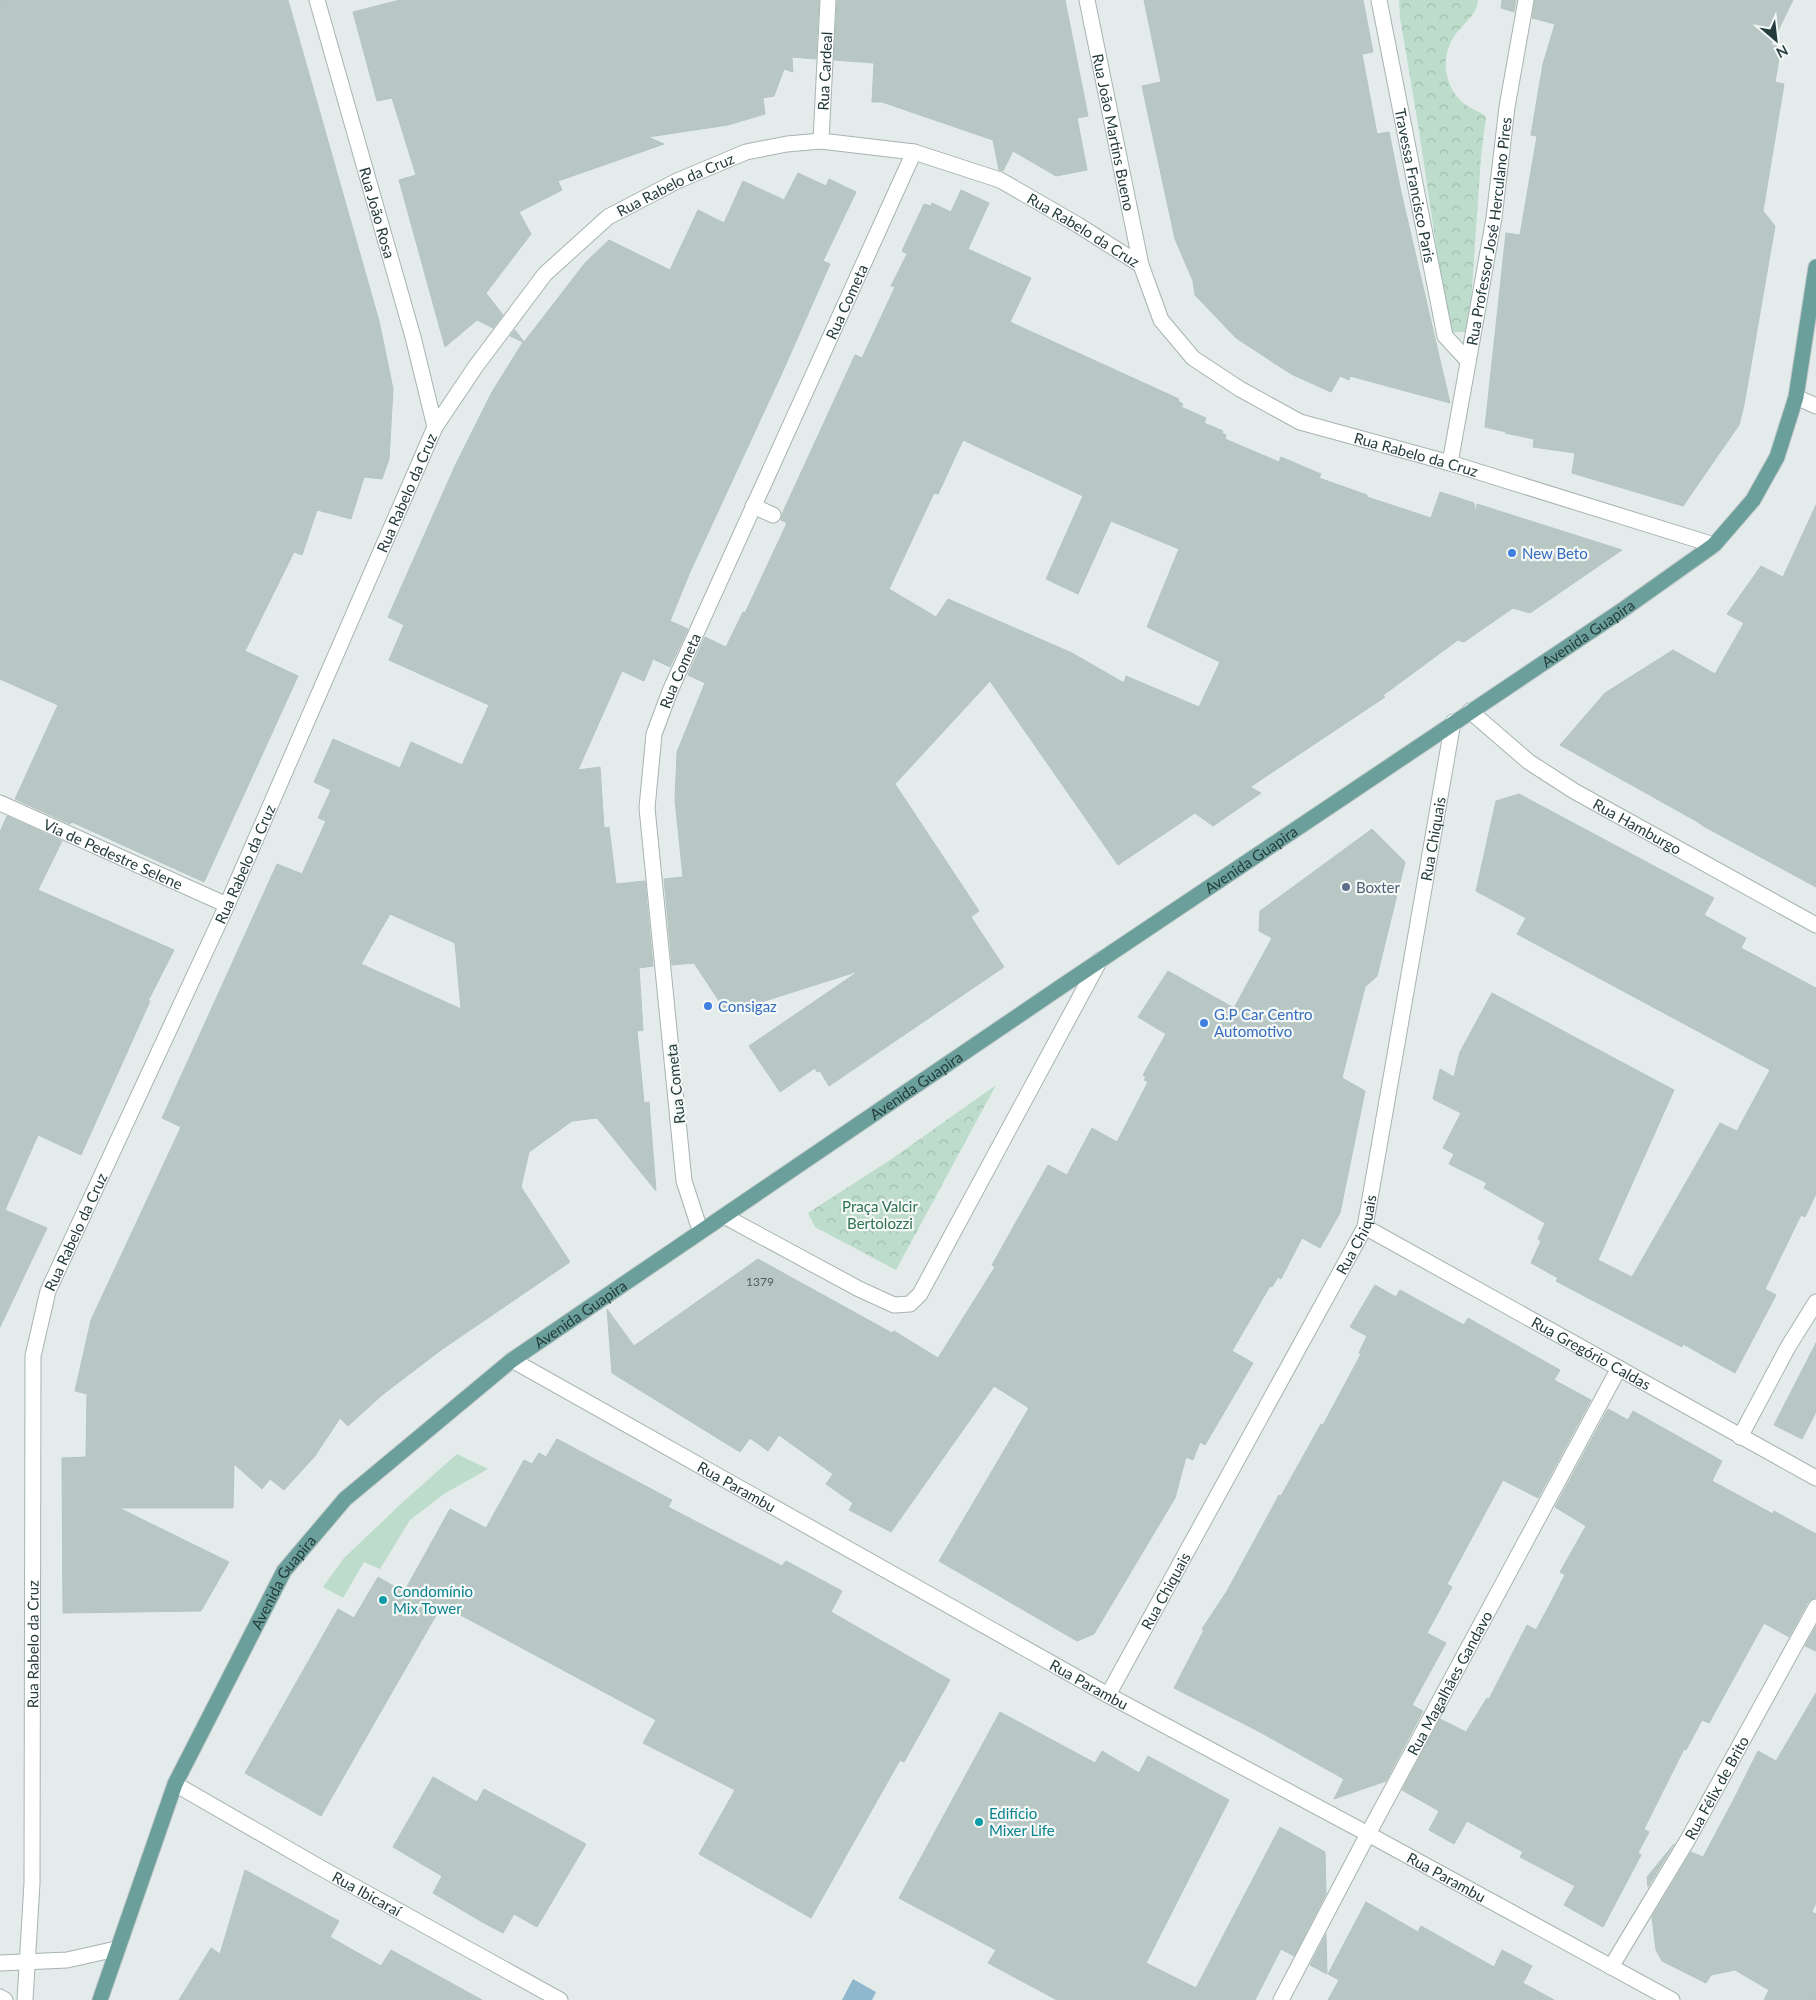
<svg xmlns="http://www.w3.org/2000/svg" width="1816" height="2000" font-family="Lato,sans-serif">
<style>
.forest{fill:url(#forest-crowns)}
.garden{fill:#bddccc}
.water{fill:#8fb7ce}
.building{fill:#b9c7c4;stroke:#b6c5c2;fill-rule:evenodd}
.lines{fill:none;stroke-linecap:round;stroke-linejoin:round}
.minor-casing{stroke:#a6b4b2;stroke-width:17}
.major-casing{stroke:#c2c8c8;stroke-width:17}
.minor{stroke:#fff;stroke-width:15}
.major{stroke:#6a9f9c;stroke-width:15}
.shop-dot{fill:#3f7fe0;stroke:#f4f9f7;stroke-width:2}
.service-dot{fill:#5c6f8a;stroke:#f4f9f7;stroke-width:2}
.culture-dot{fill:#0f9aa8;stroke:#f4f9f7;stroke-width:2}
.labels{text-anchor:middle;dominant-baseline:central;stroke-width:4.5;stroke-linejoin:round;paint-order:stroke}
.number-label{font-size:12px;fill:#495f5d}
.street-label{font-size:15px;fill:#243c3b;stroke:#f4f9f7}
.shop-label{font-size:15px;fill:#366cbe;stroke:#f4f9f7;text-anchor:start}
.service-label{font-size:15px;fill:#4e5e75;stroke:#f4f9f7;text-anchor:start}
.park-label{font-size:15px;fill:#307157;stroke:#f4f9f7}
.culture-label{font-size:15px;fill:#0d838f;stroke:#f4f9f7;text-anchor:start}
</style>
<defs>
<pattern id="forest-crowns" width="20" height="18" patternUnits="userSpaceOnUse" patternTransform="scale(1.25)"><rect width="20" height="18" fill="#bddccc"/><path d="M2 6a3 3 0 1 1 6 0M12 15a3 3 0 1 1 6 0" fill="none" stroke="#a2beb0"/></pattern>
</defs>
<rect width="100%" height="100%" fill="#e3ecea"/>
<path class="forest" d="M1399 0H1478C1477 14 1468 19 1460 29 1441 49 1441 80 1460 100 1467 108 1479 110 1486 117L1481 157 1469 332H1449L1418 124 1400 18Z
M996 1085 896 1270 815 1227 808 1213 893 1158Z"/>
<path class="garden" d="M457 1454 488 1469 444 1494 410 1520 380 1569 364 1562 343 1598 323 1587 344 1558 403 1502Z"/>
<path class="water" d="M853 1979 876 1992 872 2000H842Z"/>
<path class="building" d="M0 0H288L379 321 393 389 389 459 382 479 364 477 351 519 317 510 302 555 294 552 245 651 298 676 204 882 72 822 70 824 15 799 58 705 0 679Z
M400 0H819L816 59 792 57 793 72 784 69 774 96 763 98 765 114 728 125 648 137 664 144 558 181 562 190 519 212 531 234 486 293 503 315 493 328 477 320 445 347 399 180 416 175 392 98 377 101 353 12Z
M837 0H1065L1088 116 1077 118 1087 170 1056 176 1013 151 1003 171 999 170 993 140 882 102H872L874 63 834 60Z
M1144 0H1363L1373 52 1362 54 1377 134 1389 132 1401 192 1450 403 1350 376 1349 380 1340 376 1331 392 1291 374 1236 338 1195 295 1193 281 1175 239 1142 86 1161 82Z
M1502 0H1516L1514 12 1501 8Z
M1535 0H1793L1771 45 1781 47 1775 82 1784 84 1763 211 1775 226 1744 405 1739 425 1683 506 1572 473 1575 453 1533 447 1534 439 1505 433 1506 432 1485 427 1506 233 1520 235 1537 136 1531 135 1543 64 1555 24 1532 18Z
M798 173 826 186 829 179 856 192 823 261 830 264 782 373 690 572 670 621 688 629 670 667 653 659 644 681 622 671 578 770 600 767 604 828 609 827 616 884 645 881 653 966 639 968 643 1030 637 1031 644 1103 649 1102 656 1191 597 1118 572 1121 529 1152 521 1187 570 1262 441 1350 382 1395 348 1426 340 1418 315 1456 284 1490 270 1479 262 1489 234 1464 233 1508H119L229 1562 201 1611 63 1613 62 1458 86 1457 87 1394 75 1391 91 1320 181 1127 162 1118 277 864 302 874 326 821 318 818 331 790 314 782 333 739 400 768 411 742 462 765 489 705 389 660 404 625 388 617 455 466 492 392 523 342 510 336 515 330 524 342 585 263 609 240 670 270 698 210 724 223 743 181 784 200ZM390 914 455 943 461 1009 361 964Z
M961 190 989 203 968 249 1031 278 1010 322 1179 399 1178 401 1183 404 1181 407 1206 418 1204 423 1223 431 1222 433 1226 435 1225 439 1279 462 1281 457 1321 474 1319 478 1367 495V497L1431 518 1440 492 1474 503 1476 514 1477 504 1622 550 1530 613 1513 608 1464 642 1458 640 1382 696 1385 697 1250 787 1261 793 1213 826 1195 813 1118 865 990 681 895 784 979 911 971 917 1004 967 829 1086 820 1071 817 1072 815 1068 780 1092 749 1046 859 971 727 1013 694 963 672 965 664 879 683 877 675 800 677 752 705 683 688 675 705 637 726 647 743 612 745 613 787 523 781 520 782 514 855 355 862 358 895 287 891 286 907 254 902 251 924 204 931 206 932 203 951 212ZM963 440 1083 496 1046 579 1078 594 1111 521 1179 549 1147 627 1220 662 1199 707 1126 676 1124 683 1072 653 948 599 936 617 889 589 934 493 938 494Z
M1816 505V887L1705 827 1696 821 1560 745 1605 693 1673 650 1715 674 1744 623 1727 614 1761 566 1783 577Z
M1519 794 1714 898 1704 915 1746 938 1741 948 1816 988V1194L1805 1217 1801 1215 1765 1289 1776 1295 1735 1373 1683 1344 1682 1347 1588 1298 1556 1281 1558 1278 1531 1263 1541 1241 1538 1239 1545 1223 1484 1188 1487 1183 1449 1164 1454 1154 1443 1148 1461 1113 1433 1099 1440 1069 1454 1077 1460 1052 1492 993 1674 1090 1598 1260 1632 1277 1720 1123 1737 1131 1770 1070 1517 934 1526 918 1476 891 1496 801Z
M7 816 62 841 38 890 174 950 148 1001H150L81 1155 38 1135 5 1210 47 1228 0 1327V832Z
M1372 829 1405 862 1377 976 1365 987 1342 1078 1365 1091 1340 1213 1320 1248 1302 1238 1281 1279 1278 1277 1272 1287 1270 1286 1232 1351 1253 1363 1205 1445 1200 1442 1193 1460 1186 1457 1175 1498 1094 1634 1077 1641 939 1561 1029 1408 994 1386 891 1532 849 1510 853 1503 826 1484 833 1474 779 1435 768 1451 750 1438 740 1452 612 1373 607 1309 634 1346 758 1259 892 1333 894 1331 938 1358 995 1267 992 1265 1048 1165 1067 1175 1092 1128 1117 1142 1148 1082 1144 1080 1146 1077 1143 1075 1166 1034 1138 1017 1168 971 1234 1008 1272 938 1259 931 1260 911Z
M1375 1285 1396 1297 1400 1290 1464 1325 1468 1318 1560 1370 1554 1380 1591 1400 1538 1498 1503 1480 1447 1584 1452 1587 1427 1633 1446 1643 1412 1705 1423 1711 1386 1781 1334 1799 1344 1779 1258 1731 1174 1688 1204 1630 1202 1629 1227 1591 1279 1495 1281 1496 1321 1424 1323 1425 1361 1354 1359 1353 1367 1336 1350 1327Z
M1816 1343V1412L1802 1439 1774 1425Z
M1608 1409 1628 1420 1633 1411 1722 1461 1712 1481 1773 1514 1774 1511 1816 1534V1598L1808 1602 1789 1637 1764 1623 1709 1723 1702 1720 1686 1750 1684 1749 1644 1829 1649 1832 1638 1853 1641 1855 1603 1927 1564 1905 1575 1886 1520 1857 1523 1852 1467 1821 1454 1844 1429 1830 1439 1811 1402 1790 1440 1719 1466 1732 1487 1698 1489 1699 1527 1625 1536 1630 1550 1604 1565 1575 1560 1572 1586 1526 1555 1507Z
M557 1439 672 1500 668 1507 782 1566 786 1561 842 1591 831 1612 950 1680 904 1762 900 1760 811 1918 699 1854 735 1790 643 1743 656 1720 442 1605 321 1816 245 1773 338 1609 354 1618 378 1577 404 1592 450 1509 486 1528 524 1460 532 1464 539 1453 546 1457Z
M1816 1626V1651L1805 1646Z
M1816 1693V1903L1812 1912 1816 1914V2000H1764L1769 1990 1735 1970 1711 1975 1706 1983 1662 1961 1656 1950 1652 1917 1691 1852 1703 1857 1733 1801 1758 1751 1776 1761Z
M1000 1712 1095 1763 1102 1751 1139 1773 1148 1756 1229 1800 1146 1963 1196 1988 1280 1827 1325 1852 1326 1894 1294 1956 1281 1949 1255 2000H1057L988 1963 996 1950 899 1898Z
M433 1777 477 1802 484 1789 586 1844 537 1927 514 1914 503 1933 484 1923 433 1893 442 1876 393 1847Z
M1674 1844 1648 1887 1647 1877Z
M245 1870 339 1921 330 1937 381 1966 391 1950 482 2000H179L211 1948 220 1954Z
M1366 1902 1418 1932 1421 1926 1494 1967 1502 1950 1532 1966 1523 1983 1554 2000H1328L1339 1980 1328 1974Z
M1326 1934 1327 1974 1310 1965Z"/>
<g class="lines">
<defs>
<g id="minor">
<path id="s1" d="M317 0 413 337 435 427"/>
<path id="s2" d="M1087 0 1141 265 1161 320 1193 358 1240 389 1300 422 1450 463 1714 545"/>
<path id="s3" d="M1379 0 1445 336 1468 361"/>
<path id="s4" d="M821 141 828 0"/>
<path d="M1796 397 1816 406"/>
<path id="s5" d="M1450 463 1494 218 1507 107 1526 0"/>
<path d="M753 506 773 515"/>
<path id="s6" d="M1470 711 1529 762 1574 791 1816 925"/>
<path id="s7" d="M0 803 227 905"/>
<path d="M724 1216 859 1289 894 1305 910 1304 920 1294 927 1281 1100 960"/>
<path id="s8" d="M1365 1227 1816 1478"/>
<path id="s9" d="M700 1230 684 1181 647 808 654 734 670 691 914 152"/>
<path id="s10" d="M512 1360 1108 1695 1368 1834 1672 2000"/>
<path d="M1740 1437 1788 1347 1816 1302"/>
<path id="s11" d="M1108 1695 1365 1227 1453 722"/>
<path id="s12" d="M175 1784 321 1868 560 2000"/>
<path d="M0 1963 67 1960 116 1949"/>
<path id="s13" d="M1611 1967 1687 1841 1816 1607"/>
<path d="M0 1997 5 2000"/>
<path id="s14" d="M25 2000 32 1883 33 1356 48 1291 227 905 435 427 476 366 545 274 608 217 677 181 746 152 787 144 821 141 914 152 1000 180 1078 225 1141 265"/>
<path id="s15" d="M1281 2000 1368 1834 1619 1368"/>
</g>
<g id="major">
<path id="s16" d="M100 2000 175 1784 284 1571 345 1499 512 1360 1065 984 1621 611 1714 545 1753 500 1777 457 1796 397 1816 267"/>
</g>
</defs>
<use href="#minor" class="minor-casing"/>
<use href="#major" class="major-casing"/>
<use href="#minor" class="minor"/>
<use href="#major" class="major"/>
</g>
<g class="shop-dot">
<circle cx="1512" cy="553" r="5"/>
<circle cx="708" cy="1006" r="5"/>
<circle cx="1204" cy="1023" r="5"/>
</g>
<circle class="service-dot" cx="1346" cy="887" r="5"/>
<g class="culture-dot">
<circle cx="383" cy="1600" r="5"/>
<circle cx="979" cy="1822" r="5"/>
</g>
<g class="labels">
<g class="number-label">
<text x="760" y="1281">1379</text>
</g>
<g class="street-label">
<text stroke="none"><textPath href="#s4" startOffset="70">Rua Cardeal</textPath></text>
<text stroke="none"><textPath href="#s2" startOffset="135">Rua João Martins Bueno</textPath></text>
<text stroke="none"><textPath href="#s14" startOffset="2006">Rua Rabelo da Cruz</textPath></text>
<text stroke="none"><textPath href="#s3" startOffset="189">Travessa Francisco Paris</textPath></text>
<text stroke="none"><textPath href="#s1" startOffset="221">Rua João Rosa</textPath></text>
<text stroke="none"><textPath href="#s14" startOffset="2441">Rua Rabelo da Cruz</textPath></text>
<text stroke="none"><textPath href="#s5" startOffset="235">Rua Professor José Herculano Pires</textPath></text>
<text stroke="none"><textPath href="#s9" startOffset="974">Rua Cometa</textPath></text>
<text stroke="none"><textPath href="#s2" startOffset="624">Rua Rabelo da Cruz</textPath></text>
<text stroke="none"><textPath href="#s14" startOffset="1586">Rua Rabelo da Cruz</textPath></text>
<text stroke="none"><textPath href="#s16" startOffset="2078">Avenida Guapira</textPath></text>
<text stroke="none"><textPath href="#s9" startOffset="569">Rua Cometa</textPath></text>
<text stroke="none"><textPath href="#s6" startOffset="204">Rua Hamburgo</textPath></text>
<text stroke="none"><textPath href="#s11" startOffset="928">Rua Chiquais</textPath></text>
<text stroke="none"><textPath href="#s7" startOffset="124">Via de Pedestre Selene</textPath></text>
<text stroke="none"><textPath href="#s16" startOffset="1672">Avenida Guapira</textPath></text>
<text stroke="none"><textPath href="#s14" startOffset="1181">Rua Rabelo da Cruz</textPath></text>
<text transform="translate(675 1084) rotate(-96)">Rua Cometa</text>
<text stroke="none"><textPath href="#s16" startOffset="1268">Avenida Guapira</textPath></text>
<text stroke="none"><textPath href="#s14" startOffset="776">Rua Rabelo da Cruz</textPath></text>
<text stroke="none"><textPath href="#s11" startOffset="524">Rua Chiquais</textPath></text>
<text stroke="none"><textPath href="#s16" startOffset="862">Avenida Guapira</textPath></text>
<text stroke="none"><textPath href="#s8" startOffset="259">Rua Gregório Caldas</textPath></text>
<text stroke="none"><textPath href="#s10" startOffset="258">Rua Parambu</textPath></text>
<text stroke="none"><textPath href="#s16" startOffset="458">Avenida Guapira</textPath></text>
<text stroke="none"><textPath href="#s11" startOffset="119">Rua Chiquais</textPath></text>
<text stroke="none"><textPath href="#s14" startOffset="356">Rua Rabelo da Cruz</textPath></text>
<text stroke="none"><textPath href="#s15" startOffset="359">Rua Magalhães Gandavo</textPath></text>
<text stroke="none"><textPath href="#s10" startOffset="662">Rua Parambu</textPath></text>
<text stroke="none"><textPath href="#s13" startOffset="208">Rua Félix de Brito</textPath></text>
<text stroke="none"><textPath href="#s10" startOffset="1068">Rua Parambu</textPath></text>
<text stroke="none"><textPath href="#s12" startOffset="221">Rua Ibicaraí</textPath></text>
</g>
<g class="shop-label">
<text x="1522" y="553">New Beto</text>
<text x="718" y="1006">Consigaz</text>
<text x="1214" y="1014">G.P Car Centro<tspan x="1214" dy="17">Automotivo</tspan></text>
</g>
<g class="service-label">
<text x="1356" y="887">Boxter</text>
</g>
<g class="park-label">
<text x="880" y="1206">Praça Valcir<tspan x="880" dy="17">Bertolozzi</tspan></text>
</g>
<g class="culture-label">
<text x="393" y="1591">Condomínio<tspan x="393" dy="17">Mix Tower</tspan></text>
<text x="989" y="1813">Edifício<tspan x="989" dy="17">Mixer Life</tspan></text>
</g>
</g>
<g transform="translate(1776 40) rotate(152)" stroke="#f4f9f7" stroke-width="4" paint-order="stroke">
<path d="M0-4L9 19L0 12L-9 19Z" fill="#243c3b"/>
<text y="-8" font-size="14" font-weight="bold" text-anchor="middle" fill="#243c3b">N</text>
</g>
</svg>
